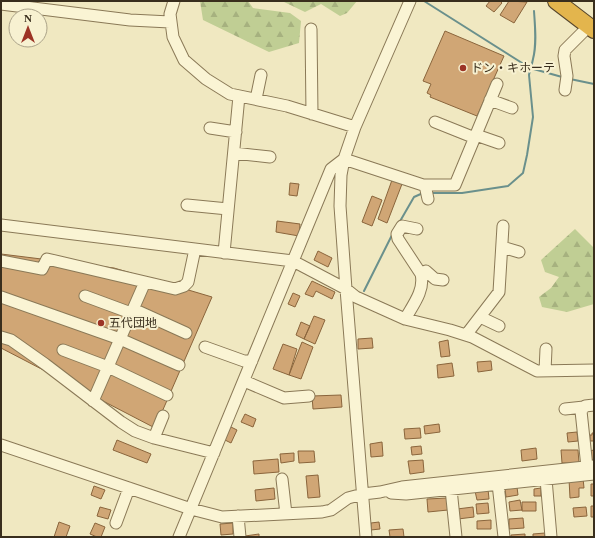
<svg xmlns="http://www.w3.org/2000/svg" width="595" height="538" font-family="'Times New Roman','Noto Sans JP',serif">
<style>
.forest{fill:url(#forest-firs)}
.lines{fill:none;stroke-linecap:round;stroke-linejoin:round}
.stream{stroke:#6a908c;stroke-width:2}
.building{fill:#d0a675;stroke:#8a653c}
.minor-casing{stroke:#8a7957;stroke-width:13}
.highway-casing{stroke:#57462c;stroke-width:18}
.minor{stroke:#faf4d4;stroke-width:11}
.highway{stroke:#e3b54d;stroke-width:16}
.poi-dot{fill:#9c3325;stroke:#f7f1d1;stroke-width:1.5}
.labels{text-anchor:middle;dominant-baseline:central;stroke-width:4;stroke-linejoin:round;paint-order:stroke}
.poi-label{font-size:12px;fill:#392e1d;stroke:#f7f1d1;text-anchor:start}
</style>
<defs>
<pattern id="forest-firs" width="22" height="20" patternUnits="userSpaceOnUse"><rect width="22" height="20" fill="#c0ce94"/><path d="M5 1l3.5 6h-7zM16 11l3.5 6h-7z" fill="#a6b17f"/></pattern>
</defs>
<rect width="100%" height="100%" fill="#f0e8c1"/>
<path class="forest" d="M200 1H248L253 8 290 13 301 21 299 43 269 52 203 20Z
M282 1H357L347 13 340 16 321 4 305 12Z
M575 229 594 248V304L567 312 542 307 539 297 551 288 559 277 545 272 541 260Z"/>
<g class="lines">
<path class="stream" d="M424 1 530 68 562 77
M570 79 594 84
M431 193H462L508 186 523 173 527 155 533 117 529 75C530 69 532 65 533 59 537 44 535 26 534 11
M399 223 414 197 423 193
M364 291 392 235"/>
</g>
<path class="building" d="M490 1H500L502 3 494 12 486 6Z
M509 1 527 2 514 23 500 15Z
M445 31 504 56 477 116 430 97 431 95 427 93 431 84 423 81Z
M392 180 402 184 387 223 378 219Z
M290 183 299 184 297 196 289 195Z
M372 196 382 200 372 226 362 222Z
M277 221 300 224 299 236 276 232Z
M318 251 332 258 328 267 314 260Z
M1 254 114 268 212 297 155 428 1 348Z
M312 281 335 292 332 299 316 291 313 297 305 294Z
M293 293 300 296 295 307 288 304Z
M314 316 325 320 315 344 304 339Z
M301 322 310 326 304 339 296 335Z
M372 338 373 348 358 349V339Z
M448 340 450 356 441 357 439 342Z
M302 342 313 347 301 379 289 375Z
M283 344 297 349 289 375 273 369Z
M491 361 492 370 478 372 477 362Z
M452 363 454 376 438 378 437 365Z
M341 395 342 407 313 409 312 396Z
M245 414 256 419 253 427 241 422Z
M439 424 440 432 425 434 424 426Z
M229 426 237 430 231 443 223 439Z
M420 428 421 438 405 439 404 429Z
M577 432 578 441 568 442 567 433Z
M592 433H594V441H590V435H592Z
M117 440 151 454 147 463 113 450Z
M382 442 383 456 371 457 370 444Z
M421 446 422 454 412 455 411 447Z
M536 448 537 459 522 461 521 450Z
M561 450H578L579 463H562Z
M594 450V460H590L589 451Z
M298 451H314L315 462 299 463Z
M294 453V461L281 463 280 454Z
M278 459 279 472 254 474 253 461Z
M423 460 424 472 410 474 408 461Z
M318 475 320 497 308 498 306 476Z
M583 478 584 488H579V497L570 498 569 479Z
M591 484H594V496H591Z
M94 486 105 490 101 499 91 495Z
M517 487 518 495 506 497 505 489Z
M274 488 275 499 256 501 255 490Z
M541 488V496H534V489Z
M488 489 489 499 477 500 475 491Z
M447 498 448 510 428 512 427 499Z
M520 500 522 510 510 511 509 502Z
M522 502H536V511H522Z
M488 503 489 513 477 514 476 504Z
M591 506H594V517H591Z
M100 507 111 510 108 519 97 516Z
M473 507 474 517 458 519 457 509Z
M586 507 587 516 574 517 573 508Z
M523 518 524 528 509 529V519Z
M491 520V529H477V521Z
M59 522 70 526 66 537H54Z
M379 522 380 529 371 530V523Z
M95 523 105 527 101 537H97L90 534Z
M233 523V534L221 535 220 524Z
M403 529 404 537H390L389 530Z
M545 533V537H533V534Z
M259 534V537H246L245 536Z
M525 534V537H511V535Z"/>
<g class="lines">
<defs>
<path id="minor" d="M174 1 170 14 173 37 184 60 206 79 230 94 287 106 355 127
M1 4 130 20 170 22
M311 29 312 114
M565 90 567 76 564 56 565 50 589 26
M256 99 261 75
M490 100 512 108
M435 122 475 138
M210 128 236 132
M476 135 499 143
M234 153 270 157
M344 159 423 185H455L497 84
M425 185 428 199
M187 205 228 209
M1 225 293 261 346 289 356 297 405 319 450 330 472 337 537 371 594 370
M502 247 519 252
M224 253 239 96
M1 261 42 269 47 259 175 289 184 286 188 282 195 249
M426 271 435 279 443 280
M85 296 131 313
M1 297 120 339 145 282
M133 309 186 333
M480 317 499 326
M405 319C413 305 425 290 421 274L398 239 397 234 402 226 417 229
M466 335 499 292 503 226
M1 337 11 340 45 364 121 422 135 431 154 438 214 453
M205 347 244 361H252
M63 350 108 367 167 395
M545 371 546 349
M244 381 284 398 309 396
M93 401 120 339 179 365
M565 409 584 407
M154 438 163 416
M1 445 191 509 222 517 322 512 331 510 348 498 363 494 380 492 402 487 594 466
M587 467 581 411 585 406 594 405
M282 479 286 514
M546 479 551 537
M498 484 504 537
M451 489 456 537
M391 493 406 494 594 474
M238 516 240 537
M116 523 129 488
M179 537 331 169 344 159
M366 537 346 289 340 206 341 175 344 159 355 127 410 1"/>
<path id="highway" d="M556 1 594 30"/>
</defs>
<use href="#minor" class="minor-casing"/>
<use href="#highway" class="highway-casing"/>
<use href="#minor" class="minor"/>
<use href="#highway" class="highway"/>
</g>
<g class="poi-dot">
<circle cx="463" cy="68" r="4"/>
<circle cx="101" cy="323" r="4"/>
</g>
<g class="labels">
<g class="poi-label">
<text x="471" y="68">ドン・キホーテ</text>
<text x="109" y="323">五代団地</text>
</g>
</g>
<rect width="595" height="538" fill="none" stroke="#392e1d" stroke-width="4"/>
<g transform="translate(28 28)"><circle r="19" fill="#f7f1d1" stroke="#aba389"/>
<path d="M0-3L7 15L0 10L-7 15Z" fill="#9c3325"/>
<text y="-6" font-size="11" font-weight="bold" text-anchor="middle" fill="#392e1d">N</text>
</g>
</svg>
